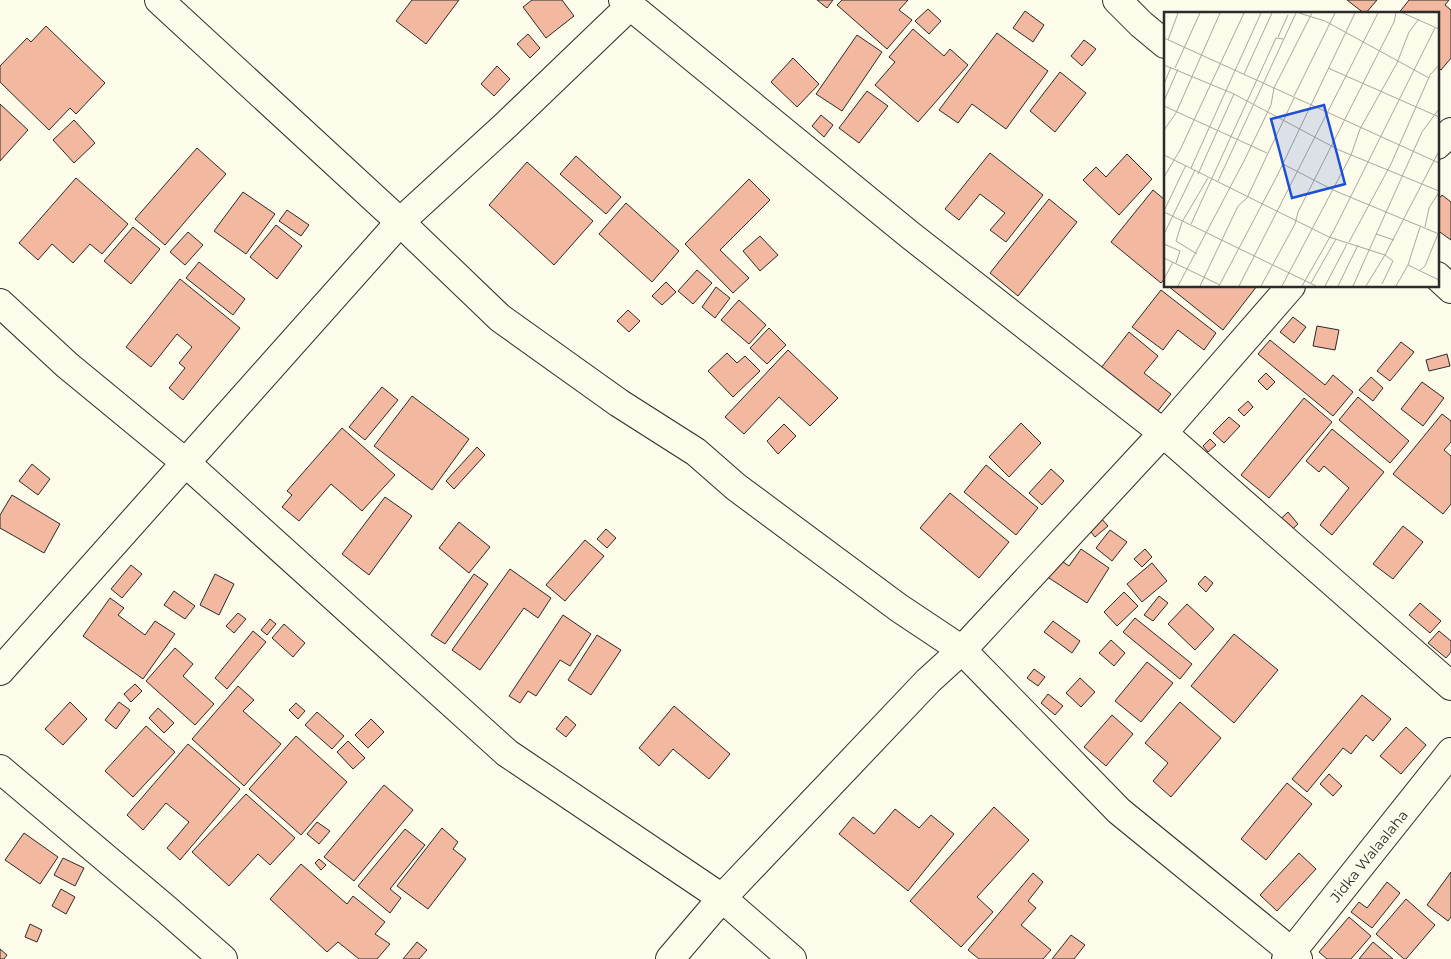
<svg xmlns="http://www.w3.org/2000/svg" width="1451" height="959" font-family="Montserrat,sans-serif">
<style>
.building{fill:#f2b8a0;stroke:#2b2b2b}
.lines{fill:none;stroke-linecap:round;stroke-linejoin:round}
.minor-casing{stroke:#2b2b2b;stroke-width:30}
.minor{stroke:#fdfbea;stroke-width:28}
.labels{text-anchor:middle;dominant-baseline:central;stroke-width:4;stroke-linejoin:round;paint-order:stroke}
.street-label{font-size:14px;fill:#2b2b2b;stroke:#fdfbea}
.inset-road{fill:none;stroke:#a9a89e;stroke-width:1}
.view{fill:#1d4ed8;fill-opacity:0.15;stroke:#1d4ed8;stroke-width:2.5}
.inset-edge{fill:none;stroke:#2b2b2b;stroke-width:2.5}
</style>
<rect width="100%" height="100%" fill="#fdfbea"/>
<path class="building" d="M412 0H459L426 44 396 21Z
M532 0H562L574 16 546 38 523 7Z
M817 0H833L827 8Z
M842 0H908L899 10 912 20 887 49 837 5Z
M1347 0H1377L1365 14Z
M1409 0H1449L1445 5 1451 10V58L1441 70 1437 66V14H1398Z
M928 9 941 21 929 34 915 21Z
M1025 11 1044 25 1033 42 1013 28Z
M46 26 105 83 76 114 70 108 49 130 0 82V66L27 38 31 42Z
M913 29 944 56 950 49 968 65 918 122 875 85 895 62 889 57Z
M997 33 1048 71 1006 129 972 104 958 123 939 110Z
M528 34 540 48 530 58 517 44Z
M857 35 882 52 842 111 816 94Z
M1084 40 1096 49 1082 66 1071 56Z
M793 58 819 84 797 107 771 82Z
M497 66 510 79 494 96 481 84Z
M1060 72 1086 93 1055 132 1030 111Z
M867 91 888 106 859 143 839 128Z
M0 104 28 130 0 161Z
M821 115 833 125 824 137 812 126Z
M74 120 95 143 74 163 53 140Z
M197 148 226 174 165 245 135 219Z
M990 153 1043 195 1006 242 990 230 1005 213 980 194 959 220 945 209Z
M1127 154 1152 179 1119 215 1083 180 1096 167 1106 177Z
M576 156 621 197 606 214 560 174Z
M527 162 593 221 554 265 489 205Z
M76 178 128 224 102 254 90 244 73 263 52 244 38 260 19 243Z
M749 179 770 200 720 250 749 278 733 293 685 244Z
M1153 190 1165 200V278L1161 283 1111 242Z
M243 192 275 214 246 254 214 231Z
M1442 195 1451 202V240L1437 230V201Z
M1049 199 1077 222 1018 296 990 273Z
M626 203 679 251 652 282 599 234Z
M287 210 309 225 301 236 279 221Z
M276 225 302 246 277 279 250 257Z
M133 227 160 249 131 284 104 261Z
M188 232 203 245 185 265 170 252Z
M760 236 778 255 760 271 743 251Z
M199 262 245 299 233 315 186 278Z
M697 270 712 283 693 304 678 291Z
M180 279 240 328 183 400 169 388 185 368 179 363 192 347 177 334 151 367 126 347Z
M666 282 676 292 662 305 652 296Z
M1168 286H1257L1223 330Z
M716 287 730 298 715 318 702 307Z
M1161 290 1216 333 1204 350 1178 330 1163 350 1132 327Z
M739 300 766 325 749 344 721 320Z
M628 310 640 321 629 332 617 321Z
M1293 317 1306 327 1294 343 1280 332Z
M1317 326 1339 330 1335 350 1313 346Z
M769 328 786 345 767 364 750 348Z
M1129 332 1158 356 1144 373 1171 394 1157 412 1101 368Z
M1270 340 1325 385 1333 375 1353 392 1333 416 1258 354Z
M1401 342 1414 352 1390 381 1377 371Z
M788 350 838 398 810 426 779 397 744 434 725 417Z
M727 353 737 363 745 356 760 371 733 397 708 371Z
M1447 354 1450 366 1429 371 1426 360Z
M1266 373 1275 382 1267 390 1258 381Z
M1371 377 1383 388 1373 401 1359 390Z
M1422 382 1444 398 1423 426 1401 409Z
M382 387 398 400 365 440 349 427Z
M412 396 469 439 432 490 374 446Z
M1358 397 1409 441 1390 463 1339 420Z
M1304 398 1332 422 1269 498 1241 475Z
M1248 401 1253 407 1244 416 1238 410Z
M1442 414 1451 421V442L1444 450 1451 456V504L1443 514 1393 474Z
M1229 417 1240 426 1224 443 1213 433Z
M1021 423 1041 443 1009 477 989 457Z
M784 424 796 436 778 454 767 441Z
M342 428 395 475 362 511 331 484 299 521 282 507 292 495 287 491Z
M1332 429 1384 472 1332 535 1320 525 1349 488 1324 466 1319 472 1306 461Z
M1210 439 1216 445 1208 452 1203 446Z
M477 447 485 455 454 489 446 481Z
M32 464 50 479 38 495 19 481Z
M986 465 1038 508 1016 535 964 492Z
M1051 469 1064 481 1042 505 1029 493Z
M950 493 1009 542 979 578 920 528Z
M12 495 60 524 44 553 0 528V515Z
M385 497 412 516 369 575 342 554Z
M1288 512 1298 524 1283 538 1273 526Z
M1100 517 1108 526 1095 537 1087 527Z
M459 522 490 547 469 573 439 548Z
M1403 526 1423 542 1393 579 1373 564Z
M606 529 616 538 607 548 597 539Z
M1110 530 1127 542 1112 561 1096 548Z
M585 540 604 556 565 601 546 585Z
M1081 549 1109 568 1087 603 1046 576 1057 558 1069 566Z
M1145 549 1152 557 1142 567 1134 559Z
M1152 563 1167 581 1142 602 1127 584Z
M131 565 142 574 122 598 111 589Z
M510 569 551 598 538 618 524 608 480 670 452 650Z
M215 574 234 584 219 615 200 605Z
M474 574 488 584 445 644 431 635Z
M1205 576 1213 583 1206 592 1198 584Z
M174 591 195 606 185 619 164 605Z
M1124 592 1138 606 1117 626 1104 612Z
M1159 596 1168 603 1153 621 1144 615Z
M110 598 124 608 118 615 145 635 155 621 175 634 143 679 83 636Z
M1420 603 1441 621 1430 633 1409 615Z
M1187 604 1214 629 1195 650 1168 624Z
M238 613 246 619 234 633 226 626Z
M563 615 591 634 570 666 560 660 536 696 528 691 520 703 509 696Z
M1135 618 1192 664 1180 679 1123 632Z
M270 619 276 624 267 635 261 630Z
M1053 621 1080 641 1072 653 1044 632Z
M284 624 305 643 293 657 272 638Z
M253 631 266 642 227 689 215 678Z
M1439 631 1451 641V652L1446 658 1428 643Z
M1234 634 1278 670 1234 723 1191 686Z
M597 635 621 650 591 695 568 680Z
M1111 640 1125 653 1114 666 1099 653Z
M175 648 193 664 183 676 214 704 195 725 146 681Z
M1147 662 1173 683 1141 722 1115 701Z
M1034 669 1045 677 1038 686 1027 678Z
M1080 678 1095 692 1081 707 1066 693Z
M135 684 142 691 131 702 124 694Z
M238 686 254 700 243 711 281 744 244 786 192 739Z
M1048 694 1063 706 1055 715 1041 703Z
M1362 695 1391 719 1373 741 1366 735 1351 754 1343 748 1307 792 1292 779Z
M70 702 87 719 63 745 45 729Z
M119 702 130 710 116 729 105 720Z
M1180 702 1221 738 1171 797 1153 781 1168 763 1145 743Z
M296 703 305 711 298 719 289 710Z
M674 706 730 754 709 779 673 749 659 766 639 748Z
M158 708 174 723 164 733 149 718Z
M317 712 344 736 332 749 305 725Z
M1112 715 1133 734 1106 766 1084 747Z
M566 716 576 725 566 737 556 729Z
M371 719 384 732 368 748 355 735Z
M146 726 175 752 133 797 105 771Z
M1406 727 1426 745 1401 774 1380 756Z
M296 736 347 782 301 835 249 789Z
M348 741 365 758 353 769 337 752Z
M188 744 240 789 180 860 167 848 189 822 166 803 143 830 127 815Z
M1329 774 1342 786 1333 796 1320 784Z
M1287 783 1312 804 1266 860 1241 839Z
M384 785 413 810 354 881 324 857Z
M246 794 295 838 270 865 258 854 229 886 192 852Z
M994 807 1029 840 977 897 993 912 961 947 910 901Z
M895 809 919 828 931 815 954 834 908 891 839 834 853 817 874 834Z
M317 822 330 831 319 844 307 834Z
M442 828 458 842 453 849 466 859 428 909 397 886Z
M405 829 425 845 390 889 401 898 390 913 358 886Z
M24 833 58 857 40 884 5 860Z
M1299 853 1316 869 1277 911 1260 895Z
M63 858 84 868 75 886 54 875Z
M319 859 326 865 321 870 315 863Z
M301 864 347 904 353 896 385 922 375 934 390 944 377 959H359L338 942 327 952 270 899Z
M1451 872V917L1448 921 1427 905Z
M1033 873 1043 882 1028 901 1036 908 1021 925 1051 950 1043 959H979L968 950Z
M1387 882 1400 893 1372 928 1351 912 1359 902 1367 908Z
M61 889 75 897 66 914 52 906Z
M1406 899 1435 925 1406 959H1404L1376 934Z
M1349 917 1371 936 1351 959H1327L1319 952Z
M30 924 42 930 37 942 25 937Z
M1071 935 1085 945 1074 959H1052Z
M417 942 427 950 419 959H403Z
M1373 942 1393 959H1359Z
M0 949 7 955 4 959H0Z"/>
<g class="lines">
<defs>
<path id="minor" d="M159 0 400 222 500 318 619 403 696 452 736 487 899 608 962 650 1119 811 1292 952 1298 959
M623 0 910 235 1163 433 1451 686
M1117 0 1141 24 1165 44
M1437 145 1451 132
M1437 276 1451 289
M0 303 67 365 186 463 507 753 722 898 792 959
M0 671 400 222 507 124 630 6
M0 769 166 909 223 959
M670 959 722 898 928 681 962 650 1163 433 1291 286
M1286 959 1451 752"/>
</defs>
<use href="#minor" class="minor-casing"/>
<use href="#minor" class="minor"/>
</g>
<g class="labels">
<g class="street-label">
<text transform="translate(1369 856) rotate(-51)">Jidka Walaalaha</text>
</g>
</g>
<g transform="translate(1164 12)">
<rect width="275" height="275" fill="#fdfbea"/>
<path class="inset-road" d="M135 1 161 9 265 66M239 1 275 17M114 25 124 3M0 26 275 151M4 28 14 1M0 53 70 82 175 138 275 179M11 56 36 1M164 56 275 105M80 62 108 1M0 72 7 55M130 84 171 1M0 89 14 57M0 94 103 141M0 118 12 101 56 1M0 143 165 225 221 243 275 139M119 152 169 178 275 222M27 156 97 1M34 162 70 82M0 165 16 138 80 1M54 169 132 1M0 199 22 153M0 200 152 274M27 212 112 26 119 27M261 215 265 196 275 180M0 222 31 158M212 222 230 228M185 230 227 152 266 63 275 53M0 232 16 239 12 251M33 242 12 229 18 210 44 166M0 246 56 273M244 253 256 215M255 259 261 254 274 222M0 267 9 250M147 271 172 227M14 274 80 149 107 93 110 76 148 1M36 274 74 194 83 186 130 86M55 274 113 164 191 1M75 274 214 1M97 274 131 212 134 200 230 10 232 1M118 274 187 143 196 117 233 51 245 20 255 7M138 274 170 218 271 16M161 274 183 232M174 274 194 233M189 274 258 120 275 97M202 274 221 243 229 249 218 272M232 274 244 253 275 268"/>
<path class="view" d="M160 93 181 172 128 186 107 107Z"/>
<rect width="275" height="275" class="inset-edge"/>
</g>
</svg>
